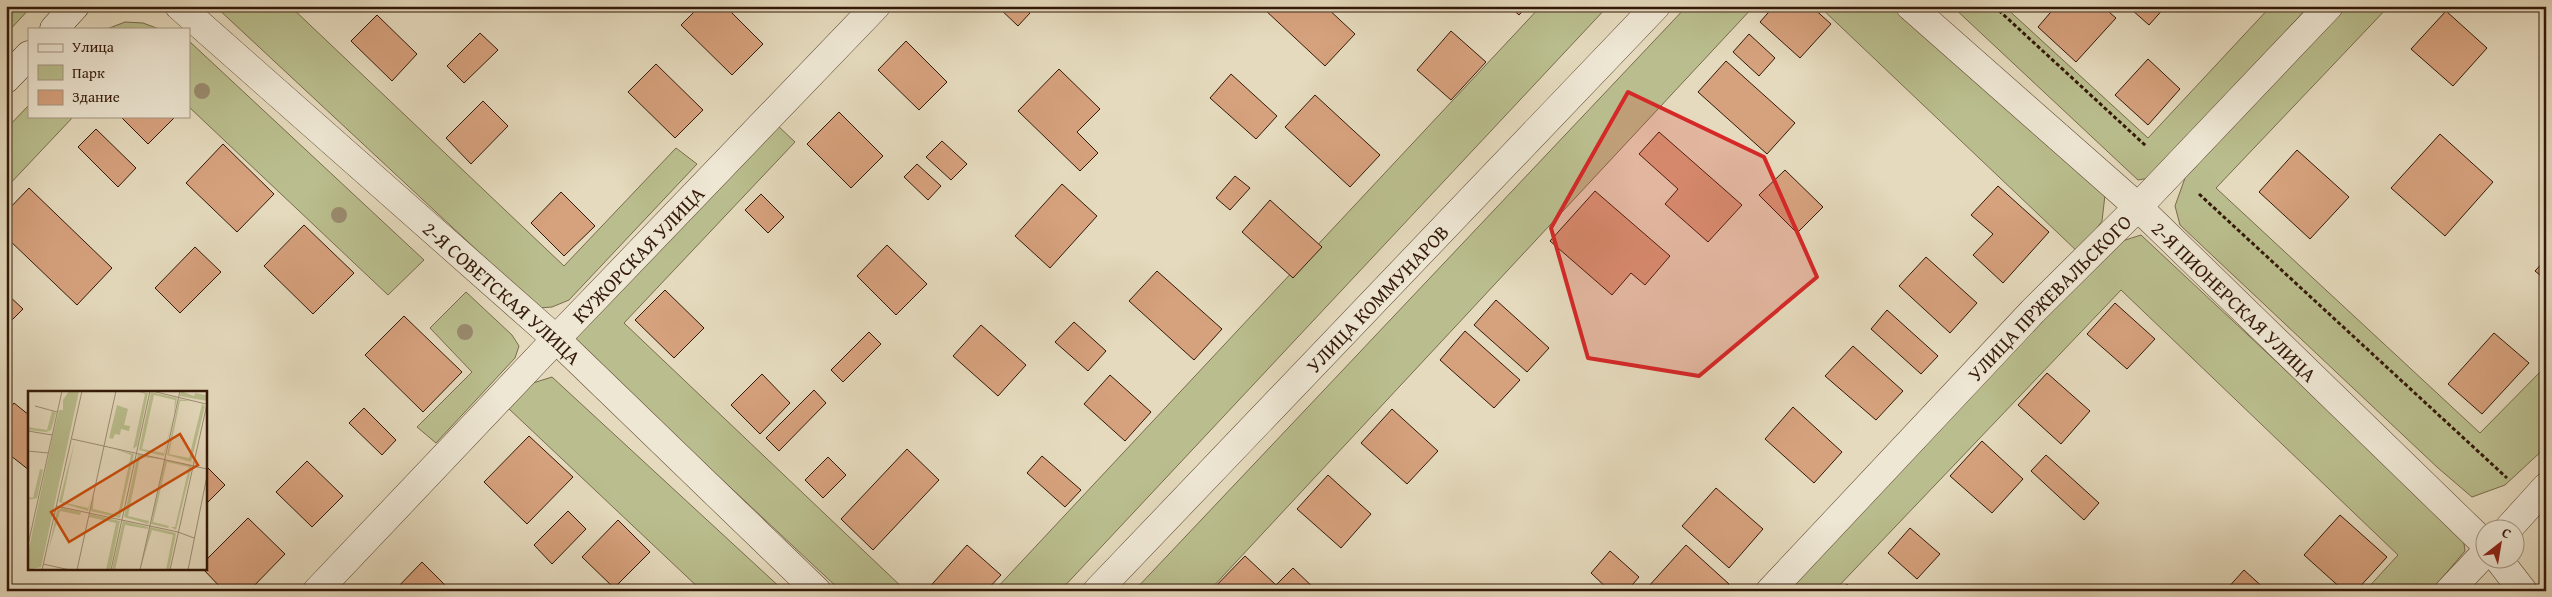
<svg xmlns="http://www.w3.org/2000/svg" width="2552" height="597" font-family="'Gentium Book Plus',serif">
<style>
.green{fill:#babe8e;stroke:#776c4b}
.building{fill:#d6a17d;stroke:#341908}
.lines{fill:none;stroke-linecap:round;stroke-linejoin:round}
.minor-casing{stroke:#604935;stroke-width:29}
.secondary-casing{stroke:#341908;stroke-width:29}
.path{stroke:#341908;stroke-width:3;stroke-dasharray:4 2.5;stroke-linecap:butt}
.minor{stroke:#eee7d4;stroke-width:28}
.secondary{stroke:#eee7d4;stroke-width:28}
.tree{fill:#9a8b6f}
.marked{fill:#d62828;fill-opacity:0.2;stroke:#d62828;stroke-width:4;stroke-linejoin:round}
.labels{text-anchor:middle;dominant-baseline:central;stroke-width:5;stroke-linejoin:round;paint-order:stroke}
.street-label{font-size:20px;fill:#341908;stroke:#eee7d4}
.inset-road{fill:none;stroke:#9e8d75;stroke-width:1}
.view{fill:#cd4f0b;fill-opacity:0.15;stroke:#cd4f0b;stroke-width:2.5}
.inset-edge{fill:none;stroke:#341908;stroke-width:2.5}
</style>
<rect width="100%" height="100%" fill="#e5dabd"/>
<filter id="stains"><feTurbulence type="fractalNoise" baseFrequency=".004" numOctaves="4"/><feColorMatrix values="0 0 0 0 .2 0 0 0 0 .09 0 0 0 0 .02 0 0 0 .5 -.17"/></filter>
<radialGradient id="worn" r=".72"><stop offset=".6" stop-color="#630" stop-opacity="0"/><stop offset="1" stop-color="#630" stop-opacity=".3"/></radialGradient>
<path class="green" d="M6 6H32L6 34Z
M215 6H290L564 266 676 148 697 164 569 300 552 307 539 308Z
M1541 6H1608L1060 591H994Z
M1687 6H1754L1209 591H1134Z
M1819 6H1895L2105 195 2102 221 2079 253Z
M1952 6H2004L2148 138 2271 6H2309L2150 178 2138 180Z
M2345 6H2389L2216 188 2480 433 2546 366V447L2505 485 2472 497 2438 468 2180 225 2175 206 2185 178Z
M125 22 143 23 159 29H107Z
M189 41 424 260 388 295 189 107Z
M29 105V116H74L6 188V129Z
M776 124 795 142 624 323 906 591H841L574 341 581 326Z
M2141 235 2463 536 2465 551 2431 591H2365L2398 555 2121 290 1834 591H1780L2119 242Z
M466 292 512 335 519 346 515 358 436 443 417 427 472 372 430 328Z
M552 377 784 591H702L508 408 533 383Z"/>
<path class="building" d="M700 6H725L763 44 732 75 681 25Z
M997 6H1023L1030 13 1018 26Z
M1267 6H1325L1355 34 1325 66 1264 9Z
M1509 6H1527L1519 15Z
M1774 6H1811L1831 24 1800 58 1760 22Z
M2056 6H2102L2116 18 2076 62 2038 27Z
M2136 6H2166L2149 25 2132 10Z
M2446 11 2487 48 2453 86 2411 49Z
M377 15 417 54 392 81 351 41Z
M1451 31 1486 62 1451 100 1417 70Z
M480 33 498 50 464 83 447 66Z
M1749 34 1775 58 1759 76 1733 52Z
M906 41 947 82 919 110 878 70Z
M2148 59 2180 89 2148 125 2115 95Z
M1726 61 1795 123 1767 154 1698 92Z
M656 64 703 110 675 138 628 92Z
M1059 69 1100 109 1077 132 1098 153 1080 171 1018 111Z
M1231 74 1277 116 1256 139 1210 98Z
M1315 95 1380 155 1350 187 1285 127Z
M483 101 508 126 471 164 446 138Z
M839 112 883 156 851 188 807 144Z
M120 116H176L148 144Z
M96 129 136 168 118 187 78 147Z
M1659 132 1742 205 1708 242 1665 204 1678 189 1639 154Z
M2440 134 2493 182 2445 236 2391 188Z
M942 141 967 164 951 180 926 157Z
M223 144 274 194 237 232 186 183Z
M2297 150 2349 197 2310 239 2259 192Z
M917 164 941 186 928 200 904 177Z
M1785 170 1823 207 1797 233 1759 195Z
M1235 176 1250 188 1230 210 1216 198Z
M1062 184 1097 216 1050 268 1015 236Z
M1998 186 2049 232 2003 283 1973 255 1993 234 1971 215Z
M29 188 112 268 77 305 6 237V212Z
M1595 191 1670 256 1645 285 1631 273 1612 295 1550 241Z
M561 192 595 226 564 256 531 223Z
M761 194 784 217 768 233 745 210Z
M1270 200 1322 247 1293 278 1242 232Z
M304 225 354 273 313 314 264 266Z
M887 245 927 284 896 315 857 276Z
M195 247 221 272 180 313 155 288Z
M1926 257 1977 303 1950 333 1899 286Z
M2546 259V280L2535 271Z
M1157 271 1222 329 1194 360 1129 301Z
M665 290 704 328 674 358 635 320Z
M6 293 23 309 6 326Z
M1496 300 1549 348 1527 372 1474 325Z
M2115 303 2155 339 2127 369 2087 334Z
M1887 310 1938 356 1921 374 1871 329Z
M404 316 462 372 423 412 365 355Z
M1074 322 1106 351 1088 371 1055 342Z
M981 325 1026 365 998 396 953 356Z
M1465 331 1520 380 1494 408 1440 360Z
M869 332 881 344 843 382 831 370Z
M2494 333 2529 363 2482 414 2448 384Z
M1853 346 1903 391 1876 420 1825 376Z
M2047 373 2090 411 2061 444 2018 405Z
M762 374 790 403 760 434 731 405Z
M1110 375 1151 412 1125 441 1084 404Z
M814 390 826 403 779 451 766 438Z
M14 403 29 415V470L6 452V413Z
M1793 407 1842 452 1814 483 1765 439Z
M364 408 396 440 382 455 349 423Z
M1392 409 1438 451 1407 484 1361 443Z
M529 436 573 477 527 524 484 482Z
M1982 441 2023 479 1992 513 1950 476Z
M907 449 939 480 873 550 841 519Z
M2046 455 2099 503 2084 520 2031 471Z
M1042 456 1081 490 1065 507 1027 473Z
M828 457 846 475 823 498 805 480Z
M307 461 343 496 312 527 276 492Z
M205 465 225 485 205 505Z
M1328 475 1371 514 1341 548 1297 509Z
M1716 488 1763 529 1729 568 1682 526Z
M568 511 586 529 552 564 534 545Z
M2340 515 2387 557 2356 591H2344L2304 555Z
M248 518 285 554 249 591H224L202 568H205V561Z
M618 520 650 552 614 588 582 557Z
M1910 528 1940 554 1917 579 1888 553Z
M967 545 1001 575 986 591H926Z
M1686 545 1729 584 1722 591H1652L1648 587Z
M1610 551 1639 577 1627 591H1610L1591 573Z
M1245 556 1276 585 1293 568 1317 591H1211Z
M422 562 451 591H394Z
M2244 570 2267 591H2225Z
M1847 584 1854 591H1841Z"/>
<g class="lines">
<defs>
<g id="minor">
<path id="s1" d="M179 6 556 339 817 591"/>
<path id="s2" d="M1910 6 2138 207 2484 543"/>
<path d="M2507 530 2546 487"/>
<path d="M2499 560 2523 591"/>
<path id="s3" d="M317 591 556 339 876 6"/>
<path id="s4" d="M1097 591 1656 6"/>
<path id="s5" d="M1770 591 2033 311 2138 207 2329 6"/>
<path d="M2449 591 2484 554"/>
</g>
<path id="secondary" d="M54 29 75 6
M6 79 29 55"/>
</defs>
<use href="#minor" class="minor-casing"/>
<use href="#secondary" class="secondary-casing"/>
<path class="path" d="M1994 6 2146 146
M2199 194 2507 478"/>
<use href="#minor" class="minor"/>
<use href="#secondary" class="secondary"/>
</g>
<g class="tree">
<circle cx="202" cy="91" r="8"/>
<circle cx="339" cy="215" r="8"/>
<circle cx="465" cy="332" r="8"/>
</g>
<path class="marked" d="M1628 92 1764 157 1817 277 1699 376 1588 358 1551 228Z"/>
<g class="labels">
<g class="street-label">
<text stroke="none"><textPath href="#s3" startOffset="465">КУЖОРСКАЯ УЛИЦА</textPath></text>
<text stroke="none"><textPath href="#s1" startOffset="432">2-Я СОВЕТСКАЯ УЛИЦА</textPath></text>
<text stroke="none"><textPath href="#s5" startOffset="405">УЛИЦА ПРЖЕВАЛЬСКОГО</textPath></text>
<text stroke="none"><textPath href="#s4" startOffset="405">УЛИЦА КОММУНАРОВ</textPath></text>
<text stroke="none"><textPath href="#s2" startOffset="439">2-Я ПИОНЕРСКАЯ УЛИЦА</textPath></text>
</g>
</g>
<g transform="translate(28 391)">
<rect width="179" height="179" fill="#e5dabd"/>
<path d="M41 0H51L13 176 0 179V162L25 44 31 19H35V9ZM108 0 120 2 109 55 105 58 117 3ZM153 0 166 5 167 2 177 4 179 0V10L152 5ZM123 1 149 7 146 23 147 9 126 4 114 58 136 62 145 25 136 65 111 59ZM151 8 163 10H152L141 63 161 67 174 13 177 15 163 71 139 64ZM89 14 100 18 96 34 102 35 101 40 93 38 92 44 87 43 85 48 81 47ZM24 20 28 22 23 39 18 41 0 39V36L19 39ZM47 49 34 111 60 117 63 108 60 120 31 111ZM84 57 106 63 92 127 62 120 66 103 65 118 90 124 103 64ZM110 63 136 68 112 66 100 125 121 130 120 133 96 126ZM137 69 164 74 148 139 143 136H147L161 76 139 71 125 131 141 135 140 137 123 133ZM12 78 15 79 9 107 0 109V106L5 107ZM34 117 53 121 52 124 32 120 20 161 29 120ZM62 123 92 130 82 179H78L88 132 61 126ZM95 130 120 136V138L97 134 87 179H84ZM122 136 148 142 141 179H138L145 144 124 139 112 179Z" fill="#babe8e"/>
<path class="inset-road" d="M124 0 178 13M7 15 29 21M0 40 24 44M44 48 179 78M0 60 20 62M28 115 150 141 166 147M0 154 34 0M15 173 42 179M14 179 54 0M49 179 88 0M83 179 122 0M112 179 152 0M142 179 179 13M160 179 179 85"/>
<path class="view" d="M152 43 170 74 41 151 23 121Z"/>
<rect width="179" height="179" class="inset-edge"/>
</g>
<rect width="2552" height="597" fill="none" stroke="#e5dabd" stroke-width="25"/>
<rect x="8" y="8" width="2537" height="582" fill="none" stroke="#341908" stroke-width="2.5"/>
<rect x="12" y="12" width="2527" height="572" fill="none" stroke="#341908"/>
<rect x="28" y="28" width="162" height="90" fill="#eee7d4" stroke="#a49582"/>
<rect x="38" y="44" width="25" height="8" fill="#eee7d4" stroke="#a49582"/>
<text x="72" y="52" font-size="15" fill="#341908">Улица</text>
<rect x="38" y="65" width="25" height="15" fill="#babe8e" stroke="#a49582"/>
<text x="72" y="78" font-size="15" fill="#341908">Парк</text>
<rect x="38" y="90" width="25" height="15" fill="#d6a17d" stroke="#a49582"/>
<text x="72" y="102" font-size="15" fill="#341908">Здание</text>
<g transform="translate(2500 544) rotate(31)"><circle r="24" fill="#eee7d4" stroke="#a49582"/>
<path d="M0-4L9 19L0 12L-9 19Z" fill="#8f2418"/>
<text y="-8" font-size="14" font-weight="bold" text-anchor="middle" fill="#341908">С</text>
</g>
<rect width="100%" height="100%" filter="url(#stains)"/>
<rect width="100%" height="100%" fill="url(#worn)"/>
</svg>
